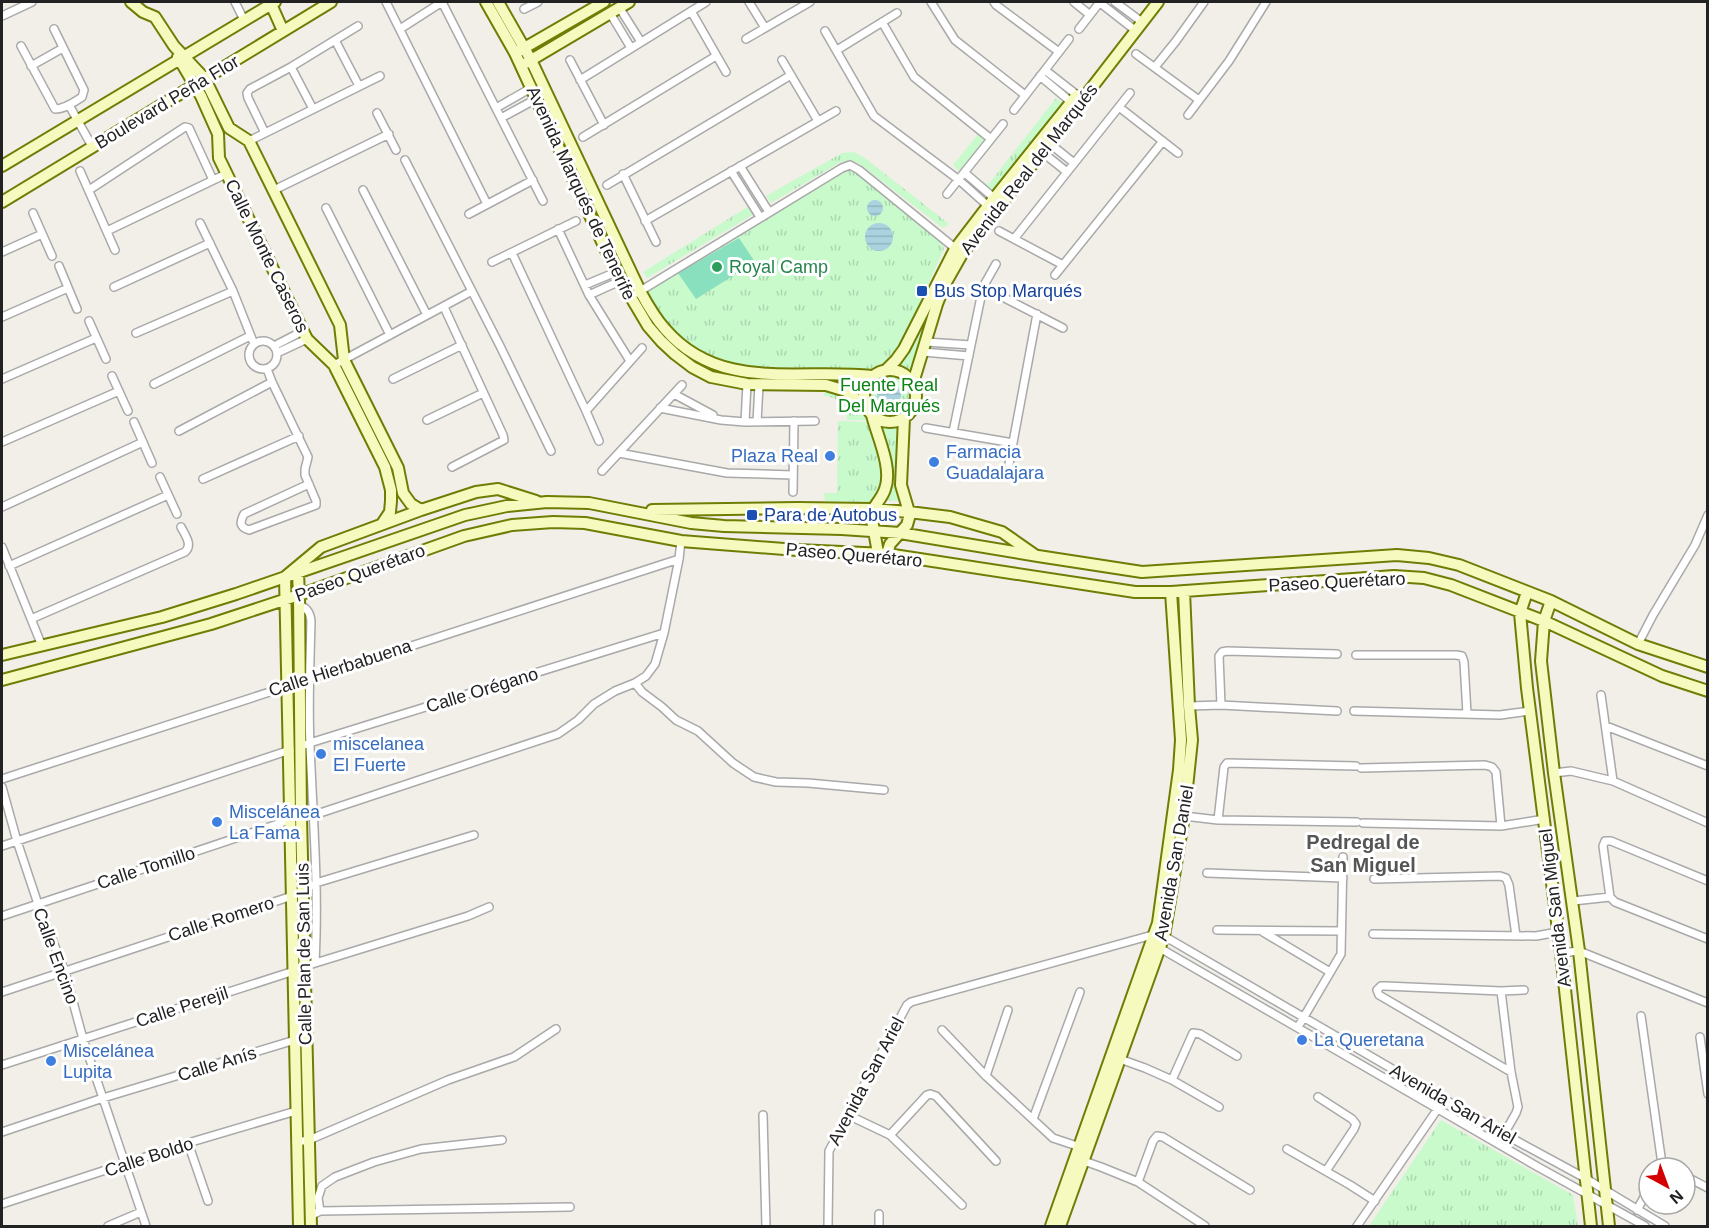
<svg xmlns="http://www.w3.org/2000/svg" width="1709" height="1228" font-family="Helvetica,sans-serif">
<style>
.park{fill:url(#park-tufts)}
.pitch{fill:#88e0be}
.water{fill:url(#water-rules)}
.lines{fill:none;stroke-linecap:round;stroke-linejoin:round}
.street-casing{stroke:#a9a9a9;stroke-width:10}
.secondary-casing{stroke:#707d05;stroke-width:14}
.street{stroke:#fff;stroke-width:7}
.secondary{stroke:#f7fabf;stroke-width:10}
.leisure-dot{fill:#2e9e5b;stroke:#fff;stroke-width:2}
.transit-dot{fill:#1a4fb4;stroke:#fff;stroke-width:2}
.shop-dot{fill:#3f7fe0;stroke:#fff;stroke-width:2}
.labels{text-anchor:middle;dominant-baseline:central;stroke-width:6;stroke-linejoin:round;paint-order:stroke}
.street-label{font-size:18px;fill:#222;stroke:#fff}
.leisure-label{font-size:18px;fill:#27864d;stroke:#fff;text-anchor:start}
.transit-label{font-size:18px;fill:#164399;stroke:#fff;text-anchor:start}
.park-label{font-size:18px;fill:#0c8416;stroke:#fff}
.shop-label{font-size:18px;fill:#366cbe;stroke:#fff;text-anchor:start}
.neighbourhood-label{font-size:20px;font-weight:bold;fill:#555;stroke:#fff}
</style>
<defs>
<pattern id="park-tufts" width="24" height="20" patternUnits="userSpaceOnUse" patternTransform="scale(1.5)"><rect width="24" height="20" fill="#c8facc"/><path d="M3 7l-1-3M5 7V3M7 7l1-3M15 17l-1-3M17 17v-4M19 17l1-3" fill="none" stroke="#acd6af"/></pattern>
<pattern id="water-rules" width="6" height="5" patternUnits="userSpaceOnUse" patternTransform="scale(1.5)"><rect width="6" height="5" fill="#aad3df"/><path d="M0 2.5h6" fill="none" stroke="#92b5bf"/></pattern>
</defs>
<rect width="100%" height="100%" fill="#f2efe9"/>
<path class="park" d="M1056 98 1065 105 995 194 972 176 973 174 988 185Z
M979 133 987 139 960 172 953 165Z
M854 152 865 158 949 224 943 228 858 163 841 162 771 203 766 196 842 153Z
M851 165 942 244 944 249 901 346 876 369 848 373 749 372 711 362 666 329 640 291Z
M749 206 754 214 647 278 643 272Z
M955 252 912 375 908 370 896 365Z
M640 294 654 316 711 364 870 378C863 387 862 394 865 405L848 390 748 383 712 375 676 353 632 298Z
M866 395a23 23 0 1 1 46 0a23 23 0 1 1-46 0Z
M825 385C843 389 863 403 872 420H847C846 406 839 397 824 396Z
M838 421 872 422 888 473 877 498 870 502 825 501 824 493H837Z
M877 422 890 425 903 422 900 468V501L883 500 887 489Z
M1441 1120 1573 1195 1578 1226H1369Z"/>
<path class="pitch" d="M739 238 755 262 696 299 678 273Z"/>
<path class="water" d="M867 208a8 8 0 1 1 16 0a8 8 0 1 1-16 0Z
M865 237a14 14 0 1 1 28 0a14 14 0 1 1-28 0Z
M877 395a12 12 0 1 1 24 0a12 12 0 1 1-24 0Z"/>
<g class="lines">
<defs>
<path id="street" d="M235 2 244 20
M386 2 487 204
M442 2 543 201
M749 2 765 28
M931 2 955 40 1025 95
M994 2 996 5 1059 52
M1074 2 1090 15
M1099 2 1131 27
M1115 2 1138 19
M619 7 641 42
M524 9 538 2
M691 11 726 72
M610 13 631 48
M2 16 32 2
M882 22 914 77 991 139
M400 29 442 2
M1079 29 1100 2
M825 31 874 116 959 180 988 206
M746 39 810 2
M335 40 359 86
M21 46 55 109C65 109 74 102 82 97L84 90 54 29
M837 50 897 13
M1136 54 1199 100
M570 60 604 125
M782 60 818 121
M31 66 63 48
M291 67 313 109
M1155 67 1176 41 1204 2
M1045 70 1077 95
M1040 76 1071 102
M580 80 706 2
M69 105 93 148
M1119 107 1178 153
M496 108 531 88
M1014 110 1069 39
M377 113 396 150
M1188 115 1229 61 1266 2
M501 118 536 99
M265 133 248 98 247 93 250 89 291 67 358 26
M583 137 716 56
M249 141 380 76
M1049 143 1074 163
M1042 152 1067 172
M405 160 500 346 551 451
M740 166 769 212
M80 171 115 250
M731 171 760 217
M965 173 994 198
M623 174 656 242
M607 185 791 75
M89 190 185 127 189 128 213 180
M274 190 389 134
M363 190 427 315
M947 194 1003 124
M326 208 390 335
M33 213 52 256
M469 214 533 180
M645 221 836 111
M200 223 233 291 254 344
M558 229 589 295 630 361
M107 231 226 174
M999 231 1063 265
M1014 239 1130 93
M2 252 42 234
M512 253 586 411 599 441
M492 262 576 221
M59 266 77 309
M1055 275 1163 141
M585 285 616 272
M114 287 210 243
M983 287 1063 328
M637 293 842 168 850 165 859 170 956 249
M589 295 620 281
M444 307 503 435 504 440 452 467
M2 317 68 288
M89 321 106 359
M136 333 233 291
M249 355a14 14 0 1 1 28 0a14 14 0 1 1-28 0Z
M926 342 971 345
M274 346 303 331
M923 352 969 356
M277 353 307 339
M334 365 472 291
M267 369 272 382 308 457 305 469V475L316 501V505L249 530C239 527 240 522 244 514L309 484
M112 376 128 411
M2 379 96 338
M393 379 462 345
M154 384 250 336
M674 394 713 415
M660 408 721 420 745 422 815 421
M586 411 642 348
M427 420 483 393
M134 422 152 463
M745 422 747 384
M757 422 759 385
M926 428 1013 443
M179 431 272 382
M953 432 983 287 996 264
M2 442 119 391
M619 453 727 473 793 475
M1009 464 1037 314
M602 471 682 385
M160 477 177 514
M203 479 299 436
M793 492 794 421
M2 507 143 442
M2 547 42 646
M9 566 168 495
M299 605C307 608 310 612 311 621 310 662 308 704 310 746 313 818 319 890 315 962
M31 619 185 552C193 545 185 535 181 527
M1638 644 1653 615 1695 545 1708 515
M1356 655H1456L1462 656 1464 662 1467 714
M635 683 642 692 662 707 676 720 698 731 733 763 754 777 776 782 808 783 884 790
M1601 695 1613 781
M1221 705 1219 656 1222 652 1227 651 1337 654
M1189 706 1221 705 1337 711
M1354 711 1500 715 1530 711
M1606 726 1708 766
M300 746 664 633
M1361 768 1485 765 1492 767 1496 772 1501 826
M1554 773 1571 771 1613 781 1708 823
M2 779 679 559
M2 787 17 841 38 904 65 972 83 1039 146 1226
M1184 816 1218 820 1357 822
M301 817 314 815 558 734 578 720 594 704 615 691 635 683 646 676 655 664 664 633 679 559 681 541
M1218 820 1224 767 1227 763 1356 766
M1363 823 1501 826 1545 819
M2 846 290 750
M1207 873 1343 878
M1374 879 1500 876 1506 878 1509 885 1516 936
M1708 881 1611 841H1605L1603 846 1610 897 1615 902 1708 939
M1573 901 1610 897
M2 916 290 820
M1217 930 1341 931
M1263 932 1330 972
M1373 934 1536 936 1558 932
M1158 947 1538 1167 1645 1226
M1561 953 1579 951 1708 1003
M312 964 468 916 489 907
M1501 991 1511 1072 1518 1107 1516 1113 1504 1134
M2 992 292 896 316 883 474 835
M1641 1016 1662 1164 1660 1168
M1298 1027 1341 954 1343 857
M942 1030 986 1076 1053 1138 1083 1148
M1700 1037 1708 1094
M1117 1058 1145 1068 1172 1080 1219 1107
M2 1065 294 971
M1511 1072 1379 995 1377 990 1381 986H1385L1501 991 1524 990
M986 1076 1008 1010
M1172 1080 1193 1033 1200 1034 1237 1056
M1318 1097 1352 1119 1356 1124 1354 1129 1326 1171
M763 1115 766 1226
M848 1115 890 1135 962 1205
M1033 1119 1080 992
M2 1132 103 1098 295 1040
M890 1135 927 1095 930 1094 936 1096 996 1161
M296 1142 309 1140 448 1080 514 1057 556 1029
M188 1143 208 1201
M1287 1149 1350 1185 1375 1201
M1081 1160 1101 1167 1138 1182 1205 1226
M1685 1176 1708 1188
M1138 1182 1153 1141 1157 1136 1163 1137 1250 1190
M2 1204 188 1143 296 1111
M1637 1210 1649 1188
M320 1211 318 1198 322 1186 335 1177 374 1162 421 1149 502 1140
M879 1214V1226
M310 1216 320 1211 570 1207
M108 1226 141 1212
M828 1226 829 1151 907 1005 911 1002 1156 934 1164 936 1504 1134 1585 1178 1665 1226
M1357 1226 1439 1107"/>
<path id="secondary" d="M131 2 143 12 155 17 174 46 205 79 229 128 249 141 340 325 344 360 398 468 403 493 411 504 421 510
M486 2 515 53 616 272 648 326 661 341 675 354 692 367 711 377 747 384 826 385 846 391 867 408
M498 2 531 60 640 291C647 304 655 318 665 329 720 393 800 368 872 376
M271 4 283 31
M519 51 604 2
M178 57 201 96 218 134 219 158 303 331 307 339 334 365 385 467 391 490V501L390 512 382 524
M526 63 629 2
M2 166 275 2
M2 202 331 2
M864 396a26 26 0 1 1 52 0a26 26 0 1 1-52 0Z
M885 371 896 360 904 349 955 249 984 211 1076 96
M913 383 937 304 945 284 962 254 1042 152 1158 2
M872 415C877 436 893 468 885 489 882 499 874 505 871 514L878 553
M652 510 798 508 872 509 909 512 950 517 1002 532 1035 555
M887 554 890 544 907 525 909 518V512L901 485 904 418
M298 573 299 595 301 817 311 1226
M1527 592 1520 613 1527 688 1561 953 1591 1226
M1551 601 1544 621 1541 661 1554 773 1579 951 1609 1226
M2 655 162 617 236 594 465 515 507 506 547 502 589 503 691 523 724 526 842 529 900 533 1038 556 1142 572 1397 555 1429 558 1459 565 1551 601 1638 644 1708 667
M2 680 211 624 299 595 464 536 512 525 553 522 585 523 681 541 797 550 887 554 1135 592H1171L1394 576 1424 578 1451 585 1544 621 1662 676 1708 691
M299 1226 285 577 321 547 421 510 476 492 498 489 536 501
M1051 1226 1158 923 1179 770 1181 740 1171 592
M1060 1226 1164 936 1184 816 1192 740 1189 706 1184 591"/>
</defs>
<use href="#street" class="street-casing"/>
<use href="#secondary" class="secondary-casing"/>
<use href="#street" class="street"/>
<use href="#secondary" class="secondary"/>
</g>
<circle class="leisure-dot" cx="717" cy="267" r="6"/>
<g class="transit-dot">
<rect x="916" y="285" width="12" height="12" rx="3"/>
<rect x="746" y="509" width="12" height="12" rx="3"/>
</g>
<g class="shop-dot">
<circle cx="830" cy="456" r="6"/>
<circle cx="934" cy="462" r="6"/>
<circle cx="321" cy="754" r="6"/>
<circle cx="217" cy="822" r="6"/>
<circle cx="1302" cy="1040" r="6"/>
<circle cx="51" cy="1061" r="6"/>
</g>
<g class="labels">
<g class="street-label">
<text transform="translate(167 102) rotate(-31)">Boulevard Peña Flor</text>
<text transform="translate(1029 169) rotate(-52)">Avenida Real del Marqués</text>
<text transform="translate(581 193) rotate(65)">Avenida Marqués de Tenerife</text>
<text transform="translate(267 256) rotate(64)">Calle Monte Caseros</text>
<text transform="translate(854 555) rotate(5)">Paseo Querétaro</text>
<text transform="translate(360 573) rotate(-20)">Paseo Querétaro</text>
<text transform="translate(1337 582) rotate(-3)">Paseo Querétaro</text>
<text transform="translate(340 668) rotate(-18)">Calle Hierbabuena</text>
<text transform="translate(482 690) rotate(-17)">Calle Orégano</text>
<text transform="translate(1174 863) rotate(-80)">Avenida San Daniel</text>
<text transform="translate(146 868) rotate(-18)">Calle Tomillo</text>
<text transform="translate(1555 908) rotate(-97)">Avenida San Miguel</text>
<text transform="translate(221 919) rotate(-18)">Calle Romero</text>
<text transform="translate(304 954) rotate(-91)">Calle Plan de San Luis</text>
<text transform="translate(56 956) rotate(70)">Calle Encino</text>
<text transform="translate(182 1007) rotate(-18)">Calle Perejil</text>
<text transform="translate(217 1064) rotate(-17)">Calle Anís</text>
<text transform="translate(866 1081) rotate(-62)">Avenida San Ariel</text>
<text transform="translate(1453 1104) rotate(30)">Avenida San Ariel</text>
<text transform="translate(149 1157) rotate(-18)">Calle Boldo</text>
</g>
<g class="leisure-label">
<text x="729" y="267">Royal Camp</text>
</g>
<g class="transit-label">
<text x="934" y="291">Bus Stop Marqués</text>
<text x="764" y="515">Para de Autobus</text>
</g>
<g class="park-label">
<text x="889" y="385">Fuente Real<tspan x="889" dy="21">Del Marqués</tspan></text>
</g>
<g class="shop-label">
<text x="946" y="452">Farmacia<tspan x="946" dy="21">Guadalajara</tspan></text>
<text x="818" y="456" text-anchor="end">Plaza Real</text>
<text x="333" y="744">miscelanea<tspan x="333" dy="21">El Fuerte</tspan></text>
<text x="229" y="812">Miscelánea<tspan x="229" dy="21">La Fama</tspan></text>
<text x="1314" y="1040">La Queretana</text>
<text x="63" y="1051">Miscelánea<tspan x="63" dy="21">Lupita</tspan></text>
</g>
<g class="neighbourhood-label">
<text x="1363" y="842">Pedregal de<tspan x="1363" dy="23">San Miguel</tspan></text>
</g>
</g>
<rect width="1709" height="1228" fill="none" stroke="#222222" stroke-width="6"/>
<g transform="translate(1667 1186) rotate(139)"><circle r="28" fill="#ffffff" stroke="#a7a7a7" stroke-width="1.5"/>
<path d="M0-4.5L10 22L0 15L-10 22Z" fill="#d40000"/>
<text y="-9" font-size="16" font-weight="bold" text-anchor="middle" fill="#222222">N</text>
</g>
</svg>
